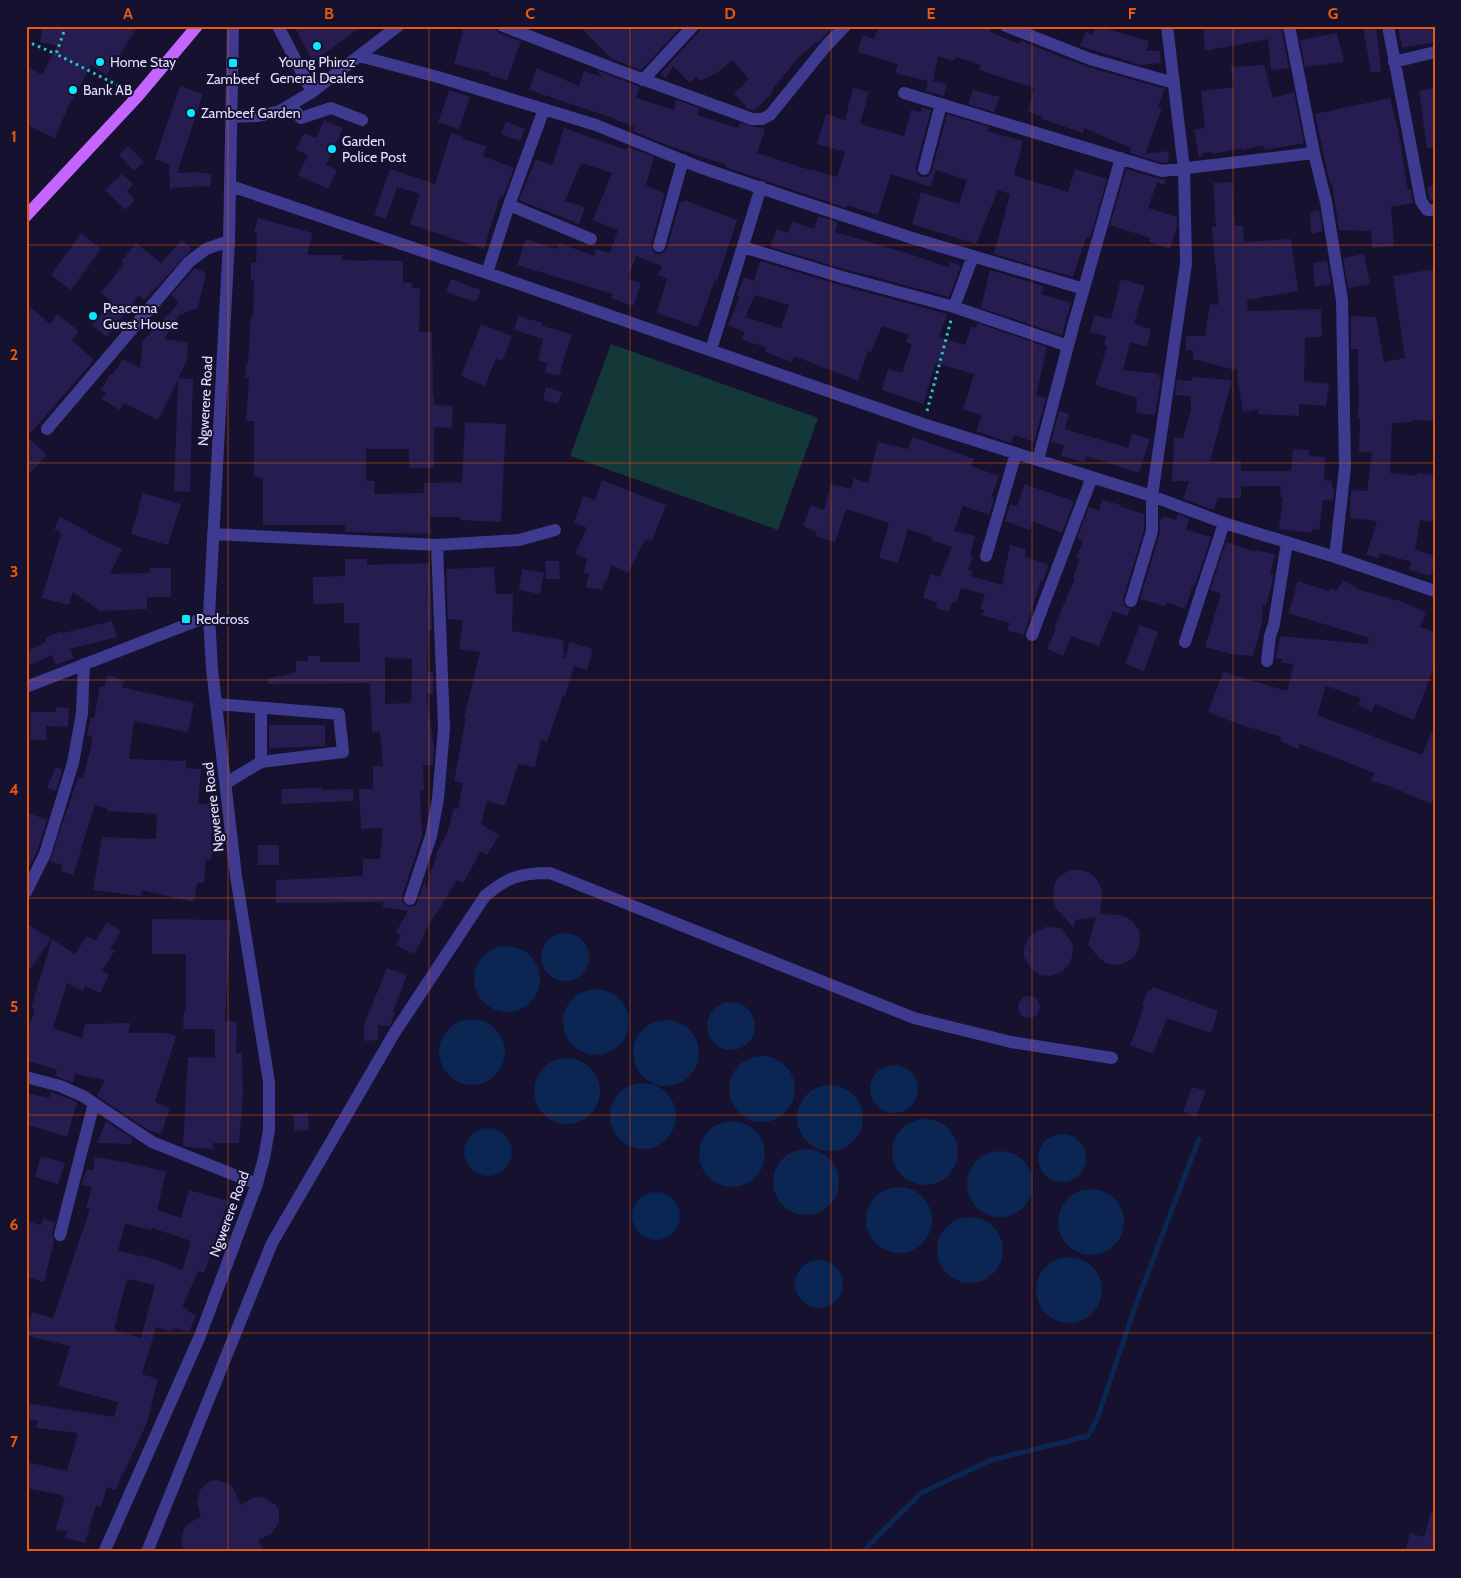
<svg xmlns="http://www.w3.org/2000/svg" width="1461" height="1578" font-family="Cabin,sans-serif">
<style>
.green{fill:#133837}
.water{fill:#0b2653}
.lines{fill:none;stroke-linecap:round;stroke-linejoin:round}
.stream{stroke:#0b2653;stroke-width:5}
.building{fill:#261c50;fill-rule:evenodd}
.path{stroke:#2cc5bb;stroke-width:3;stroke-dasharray:2.5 4;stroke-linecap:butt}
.minor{stroke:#3d3a8f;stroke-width:12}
.major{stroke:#c565ff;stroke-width:12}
.grid{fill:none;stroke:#e8590c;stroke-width:1;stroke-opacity:0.55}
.poi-dot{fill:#0ae8ff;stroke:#16112e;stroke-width:2}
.labels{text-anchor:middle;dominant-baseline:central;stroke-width:4;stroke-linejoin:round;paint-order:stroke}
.poi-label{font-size:14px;fill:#e2deff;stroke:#16112e;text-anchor:start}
.street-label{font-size:14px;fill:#e2deff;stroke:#16112e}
.neatline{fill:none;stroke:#e8590c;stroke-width:2}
.grid-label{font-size:16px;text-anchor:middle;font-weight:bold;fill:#e8590c}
</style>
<rect width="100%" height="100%" fill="#16112e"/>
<path class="green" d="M611 344 818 418 778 530 570 456Z"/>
<path class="water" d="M541 957a24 24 0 1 1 48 0a24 24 0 1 1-48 0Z
M474 979a33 33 0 1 1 66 0a33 33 0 1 1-66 0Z
M563 1022a33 33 0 1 1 66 0a33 33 0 1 1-66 0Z
M707 1026a24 24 0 1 1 48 0a24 24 0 1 1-48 0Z
M439 1052a33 33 0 1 1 66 0a33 33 0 1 1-66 0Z
M633 1053a33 33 0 1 1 66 0a33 33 0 1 1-66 0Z
M729 1089a33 33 0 1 1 66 0a33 33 0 1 1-66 0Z
M534 1091a33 33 0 1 1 66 0a33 33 0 1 1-66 0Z
M870 1089a24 24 0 1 1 48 0a24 24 0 1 1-48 0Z
M610 1116a33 33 0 1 1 66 0a33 33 0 1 1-66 0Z
M797 1118a33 33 0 1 1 66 0a33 33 0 1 1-66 0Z
M892 1152a33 33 0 1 1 66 0a33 33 0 1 1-66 0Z
M699 1154a33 33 0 1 1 66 0a33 33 0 1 1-66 0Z
M464 1152a24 24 0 1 1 48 0a24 24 0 1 1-48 0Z
M1038 1158a24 24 0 1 1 48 0a24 24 0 1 1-48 0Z
M773 1182a33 33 0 1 1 66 0a33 33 0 1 1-66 0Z
M967 1184a33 33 0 1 1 66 0a33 33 0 1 1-66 0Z
M866 1220a33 33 0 1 1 66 0a33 33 0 1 1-66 0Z
M1058 1222a33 33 0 1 1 66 0a33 33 0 1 1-66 0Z
M632 1216a24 24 0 1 1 48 0a24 24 0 1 1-48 0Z
M937 1250a33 33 0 1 1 66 0a33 33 0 1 1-66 0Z
M1036 1290a33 33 0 1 1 66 0a33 33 0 1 1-66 0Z
M795 1284a24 24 0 1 1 48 0a24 24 0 1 1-48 0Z"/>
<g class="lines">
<path class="stream" d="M862 1552 921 1493 991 1460 1088 1436 1096 1422 1136 1304 1199 1139"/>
</g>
<path class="building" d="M43 26H138L107 75 91 65 72 101 71 100 55 138 26 125V66L42 75 57 46 40 42Z
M294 26H362L313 62Z
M464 26H489L495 28 500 34 521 41 507 80 489 75 490 73 454 64Z
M579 26H682L641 70 612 59Z
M701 26H834L818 43 816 42 798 58 771 91 773 92 754 111 745 108 746 106 734 94 749 79 732 60 715 75 714 74 701 81 696 76 690 83 673 66 666 78 660 74 699 32Z
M879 26H993L990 32 1019 44 1021 41 1088 67 1165 89 1158 106 1162 108 1145 154 1168 151 1169 162 1163 163 1130 153 1131 148 1084 128 1083 133 1042 119 1043 117 1028 112 1034 88 979 70 981 65 956 57 953 61 938 56 933 81 947 84 944 96 926 91 928 81 895 73 898 64 858 52 862 35 874 39Z
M1095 26H1108L1107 29 1149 41 1146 51H1160L1161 63 1141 65 1080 46 1086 32 1093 35Z
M1219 26H1281L1289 68 1271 70 1268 39 1205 51 1203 28Z
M1363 26H1376L1381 71 1371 73Z
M1398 26H1432L1435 42 1402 48Z
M1337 33 1344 62 1305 67 1300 40Z
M1264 65 1273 98 1294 92 1304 143 1264 150 1263 145 1243 150 1242 148 1212 154V152L1203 153 1201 158H1199L1194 130 1205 128 1201 91 1234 87 1231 67Z
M536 68 579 86 584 71 602 77 596 70 640 87 636 98 674 110 676 100 699 108 697 115 738 128 740 123 765 129 757 153 810 170V169L837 177 845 152 817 144 826 114 845 120 853 88 869 92 860 124 904 136 911 110 921 112 922 107 931 110 916 167V172L921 177H927L932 171 947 114 989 127 987 131 1023 141 1014 175 1068 192 1075 169 1107 179 1090 238 1086 237 1073 277 994 254 1010 194 998 190 976 244 912 224 921 192 959 204 967 180 936 170 931 187 891 174 878 215 847 205 846 208 725 167 726 165 664 144 633 131 634 127 616 120V119L529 90Z
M180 86 203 94 177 173 196 172 212 174 210 186 172 188 171 191 170 190 169 164 155 159Z
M1435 88V148H1427L1419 91Z
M449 90 470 97 459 129 438 122Z
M973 90 1000 97 994 112 968 104Z
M1390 98 1398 129 1408 190H1411L1413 203 1391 207 1394 246 1372 248 1371 231 1339 230 1332 183H1330L1315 114Z
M324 120 343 128 326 165 337 170 328 189 298 175 308 155 296 150 304 133 316 138Z
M506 122 525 129 520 141 501 134Z
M564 128 627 150 628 147 654 157 646 185 665 194 651 244 653 251 656 254H661L667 249 680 201 682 203 684 200 737 220 717 281 715 280 698 327 657 313 667 279 658 275 662 266 636 256 628 279 641 283 633 306 611 298 613 294 517 265 526 239 557 249 559 243 594 256 596 249 610 253 618 230 593 220 612 173 581 163 565 201 585 207 579 224 519 200 536 159 552 165Z
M451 133 463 137V139L486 146 483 156 514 168 503 197 500 196 484 249 410 224 420 194 397 187 386 219 374 215 390 169 435 184Z
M128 146 144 162 134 171 119 155Z
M1126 169 1160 179H1166L1164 185 1157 182 1148 208 1177 217V227L1170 249 1149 242 1150 238 1110 225Z
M122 174 133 184 127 191 135 200 125 210 105 190Z
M1232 182 1235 226H1243L1244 242 1291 239 1298 291 1247 300 1248 311 1321 309 1322 337 1305 338 1304 381 1329 384 1326 406 1299 404V416L1258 414V409L1243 412 1237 377 1238 371 1235 368V370L1193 359V350H1186V336H1205L1210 304 1219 305 1212 227H1216L1213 183Z
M1435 185V199L1430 200 1427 187Z
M1319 210 1323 231 1311 234 1310 213Z
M818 216 838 222 835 232 910 254 948 267 950 262 961 266 949 297 844 269 770 247 777 229 788 233 792 221 814 229Z
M258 218 313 233 307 255H342V260L366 261V260L403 261V283H413L412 288H420L419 332H432L433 395H434V405L453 406 452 428 434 427V468H409V449H366V481H375L374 494 424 493V483L462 482 465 422 506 424 501 522 460 520V517H430L431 534 345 532V525H263V478L254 477V421H246L249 378H245L246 363H248L251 316H253L254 281 251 280V263H256L257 233 254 232Z
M81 233 101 249 71 290 51 275Z
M182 240 192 249 144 300 139 295 107 337 92 325 111 301 101 293 124 264 121 262 136 243 161 263Z
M1364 254 1370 284 1348 288 1343 258Z
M760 261 840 285 947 314 939 337 965 345 971 327 976 328 977 323 1047 347 1036 395 1046 398 1034 442 1014 435 1011 443 976 431 982 415 963 410 974 374 936 363 923 404 882 390 888 369 902 373 912 344 906 342 909 335 882 326 871 352 868 351 858 381 794 356 792 362 765 352 766 347 742 340 744 332 728 325 740 297 737 296 744 277 754 281ZM755 295 789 305 781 328 745 317Z
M1327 261 1331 284 1315 287 1313 263Z
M195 268 206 273 198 308 179 315 164 339 188 343 187 360 178 378 193 379 190 492 174 491 178 380 158 420 124 403 120 410 102 399 106 393 101 390 110 374 112 375 123 359 140 368 143 341 179 303 171 295Z
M1435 269V421L1411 420V422L1392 423 1390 473 1417 476V473L1435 475V509L1432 522 1420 520 1415 550 1435 556V572L1432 571 1431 576 1409 570 1411 562 1380 553 1379 558 1366 555 1377 521 1350 518 1351 490 1367 491 1372 453 1359 452 1360 418H1358L1359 385H1358V349H1351V316L1376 317 1384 362 1405 358 1393 276Z
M990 270 1044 286 1041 294 1071 303 1062 335 981 308Z
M451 279 481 290 476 302 446 292Z
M1121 279 1145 286 1134 324 1151 329 1147 347 1130 342 1123 370 1159 374V378L1161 379 1155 415 1136 413 1137 398 1095 385 1107 346 1104 345 1106 336 1090 332 1094 315 1111 319Z
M26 303 50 324 57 314 79 331 72 340 94 360 27 437 47 455 26 477Z
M518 316 543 323 542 326 572 334 559 376 545 372 547 363 538 360 543 339 514 330Z
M481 324 512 336 502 361 496 358 485 386 461 376Z
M1192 377 1232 380 1210 461H1241V471H1291L1293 449 1309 450V456L1325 457 1324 480 1332 481V488H1334L1333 501 1323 500 1319 530 1312 529 1311 533 1279 529 1283 497H1280L1281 486H1241V498H1218L1214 510 1183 499 1189 481H1172L1174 438H1183L1191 410V396L1175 395 1177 380 1192 381Z
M546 387 562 392 558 404 543 400Z
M1059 411 1069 414 1065 429 1128 448 1132 434 1150 439 1139 473 1086 456 1085 462 1061 456 1064 445 1051 442Z
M913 437 974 459 971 466 999 476 991 498 994 499 989 515 963 506 954 531 975 536 970 555 973 556 968 570 973 572 971 576 1002 585 1010 545 1026 549 1025 556 1048 565 1043 581 1041 580 1024 635 1007 630 1010 623 982 615 984 610 980 609 985 594 961 588 956 603 952 602 948 612 936 608 937 602 923 598 930 574 940 577 952 547 931 540 932 537 908 529 898 563 879 558 889 523 846 509 835 542 815 536 817 532 803 526 811 505 824 510 831 484 851 489 854 478 868 483 878 442 908 449Z
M602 480 666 505 652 541 645 539 628 573 611 565 607 581H605L602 590 586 587 589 574 584 573 587 559 575 553 587 528 574 522 583 496 595 500Z
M1024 484 1074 501 1062 533 1032 521 1030 530 1005 521 1010 504 1017 506Z
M143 493 181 504 168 545 131 534Z
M1102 500 1121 505V507L1144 514V530L1123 599 1125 606 1130 609 1127 616 1113 611 1099 646 1071 636 1063 656 1047 649 1056 629 1054 628 1075 578 1073 577 1080 559 1076 558 1083 541 1077 538 1089 507 1099 511Z
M1178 514 1189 519 1186 530 1211 537 1195 585H1193L1185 609 1167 602 1166 606 1140 599 1160 533V519L1162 520 1164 516 1176 520Z
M60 517 89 532 88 533 122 549 110 574 150 573V568H171V597H147V609L100 611 73 592 69 605 42 598 61 533 54 529Z
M1226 542 1255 552V550L1275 554 1270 574 1274 575 1272 583 1266 606 1263 605 1262 623 1253 656 1231 654 1205 647 1221 594 1210 590Z
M345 559H367V565L430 563 432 630H428L427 672H433V694L426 693 434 748 433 765H423L424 790H420L422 836 402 896V901L407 906 411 907 416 905 425 880V891L438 850 447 833 454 808 458 809 463 783 454 781 466 718H464L480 652 459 649 463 620 448 619 446 569 494 567 496 594H513L512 631 563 640 564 658H566L569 642 593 649 587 670 574 666 565 696H563L547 742 541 740 535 767 518 764 505 806 487 801 481 824 499 835 487 855 481 851 463 883 457 880 424 933 425 934 414 954 396 945 401 935 396 932 408 911 383 907V902L276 903V880L363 876V859H380L383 828 361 829 359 789H373V766H383L380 731 372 732 370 683 268 684 267 679 296 672V661H308V656H320V662H360L359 623H344V603L313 604V577L345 576ZM385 658 412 659 411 703 385 704Z
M545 561H559L560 579H546Z
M522 569 544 573 540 594 519 590Z
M1343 580 1360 590 1400 601 1426 612 1420 627 1435 632V664L1414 720 1375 704 1372 712 1358 705 1361 698 1326 686 1317 715 1422 755 1435 724V794L1431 804 1392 787 1371 781 1374 773 1300 744 1298 749 1280 741 1281 737 1238 724 1208 712 1223 672 1287 691 1294 664 1281 663 1282 659 1276 658 1280 636 1368 644 1369 638 1288 613 1298 581 1329 591 1330 588 1337 591Z
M112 621 117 637 70 649 74 658 56 665 52 655 26 667V651L46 642 45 638 62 631 63 633Z
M1140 625 1158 632 1144 671 1125 664Z
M108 675 125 680 121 687 194 703 188 732 134 721 129 759 186 761V768L201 769 198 804H213L211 843H213L211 860 206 859 204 883H197L194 902 142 890 141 896 93 890 102 837 156 839 157 814 107 811V808L95 805 73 875 61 871 62 865 50 861 78 777 83 779 92 743V737L87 736 91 717 94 718 100 686 104 687Z
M56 707 69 708 68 727 46 726V740H30L31 712H56Z
M269 725H325V746L269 748Z
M56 767 62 770 56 791 47 788Z
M322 788V790L353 789V801L282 804 281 789Z
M26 812 47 820 37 851 26 873Z
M258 845H279V865H258Z
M1071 870H1080L1088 872 1095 877 1100 885 1102 893 1100 914 1120 915 1128 918 1134 923 1139 930 1140 938 1139 947 1136 954 1130 960 1122 964 1114 965 1106 963 1099 958 1088 945 1096 917 1075 920 1074 928 1056 908 1053 901 1054 886 1057 879 1063 874Z
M152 919 231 920 225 1021 237 1022 236 1053H242L243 1094 239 1143H213V1149L187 1147 183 1146 188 1057 215 1058V1029H183L184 1012H186V954H152Z
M107 922 121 931 110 949 115 950 102 971 109 975 100 993 85 986 83 991 67 983 53 1028 82 1038 85 1024 131 1023 128 1033H166L176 1036 155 1102 170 1108 161 1134 148 1130 97 1096 105 1080 75 1074 73 1083 55 1076 57 1070 26 1060V1035L35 1009 31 1008 52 939 75 954 87 936 95 941Z
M26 923 51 939 26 975Z
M1046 927 1062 928 1073 945 1072 957 1069 964 1064 970 1057 974 1049 976 1040 975 1033 971 1024 957V948L1027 940 1032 934Z
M387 968 407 975 393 1011 395 1012 391 1024 389 1026 378 1025V1040L364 1041V1025Z
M1153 987 1218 1011 1211 1033 1167 1018 1153 1054 1130 1045 1144 1006 1142 1005 1148 990 1151 991Z
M1018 1007a11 11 0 1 1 22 0a11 11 0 1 1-22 0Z
M1192 1087 1206 1091 1196 1117 1183 1112Z
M51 1092 77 1102 67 1137 26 1124V1093L49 1098Z
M308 1113 309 1130 295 1131 293 1114Z
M106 1121 133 1139 131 1144 97 1143Z
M41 1156 65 1163 58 1184 35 1177Z
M95 1157 130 1163 166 1172 157 1210 181 1218 189 1190 228 1201 204 1273 198 1271 182 1308 188 1309 187 1311 196 1315 189 1332 173 1328 172 1332 156 1327 142 1374 158 1379 147 1423 124 1472H123L116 1490 107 1487 101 1507 96 1505 85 1543 65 1538 67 1530 55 1531 65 1497H62V1495L26 1488V1462L67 1471 78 1433 36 1428 38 1421 26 1419V1403L114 1417 118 1402 58 1386 70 1346 27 1336 32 1312 53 1318 90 1209 86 1208 92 1187 81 1185 87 1169 93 1170ZM125 1224 152 1230V1228L191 1241 182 1270 155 1259 118 1251ZM127 1279 155 1285 141 1338 116 1331 117 1329H114Z
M43 1218 55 1223 52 1233 54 1241 44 1282 26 1277V1236L30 1222 41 1225Z
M217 1480 229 1484 233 1488 241 1505 252 1498 259 1497 265 1498 276 1505 279 1511V1523L271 1534 258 1540 265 1552H186L183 1548 181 1542 184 1529 188 1524 201 1516 197 1503 200 1490 210 1481Z
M1431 1512 1435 1513V1552H1405L1410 1533 1424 1537Z"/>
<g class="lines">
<path class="path" d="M66 26 56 54 127 90
M26 41 56 54
M927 411 951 320"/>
<path class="minor" d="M278 26 312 92
M503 26 620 71 752 119H762L770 115 826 46 845 26
M1006 26 1090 59 1174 83
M1289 26 1314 153 1326 202 1342 300 1345 467 1335 557
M1388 26 1421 201 1427 210H1435
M359 56 438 77 596 125 699 167 796 200 912 238 1084 289
M1394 62 1435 52
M643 80 693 26
M904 93 1162 171 1314 153
M290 105 301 118 331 108 362 120
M232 117 259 116 280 111 312 92 398 26
M924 169 941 104
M231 186 487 273 923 424 1152 496 1224 523 1335 557 1435 591
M509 205 591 239
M659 246 683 160
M743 247 842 277 954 307 1068 346
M487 273 509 205 544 109
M954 307 973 256
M711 350 761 187
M47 429 189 262 206 249 229 241
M1038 460 1074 323 1121 158
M213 534 437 545 519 540 555 530
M986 556 1016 453
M1131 601 1152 531V496L1186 264 1184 169 1167 26
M1032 635 1092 477
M1185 642 1224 523
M1267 661 1270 636 1274 624 1287 542
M26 687 209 616
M217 704 339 714 343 752 261 762 226 783
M261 762V708
M26 892 45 854 73 763 82 713 84 664
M410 899 431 836 438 799 444 728 437 545
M26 1077 60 1086 83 1096 152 1142 257 1184
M60 1235 94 1103
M104 1552 200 1336 257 1184 264 1158 269 1130V1082L236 876 212 669 209 616 229 241 233 26
M147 1552 272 1243 395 1032 485 896C508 877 520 873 550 873L914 1018 1011 1042 1112 1058"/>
<path class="major" d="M26 216 138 96 197 26"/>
</g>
<path class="grid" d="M228 26V1552M429 26V1552M630 26V1552M831 26V1552M1032 26V1552M1233 26V1552M26 245H1435M26 463H1435M26 680H1435M26 898H1435M26 1115H1435M26 1333H1435"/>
<g class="poi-dot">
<circle cx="317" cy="46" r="5"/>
<circle cx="100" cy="62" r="5"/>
<rect x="228" y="58" width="10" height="10" rx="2.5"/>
<circle cx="73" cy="90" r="5"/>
<circle cx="191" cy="113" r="5"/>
<circle cx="332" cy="149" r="5"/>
<circle cx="93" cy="316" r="5"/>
<rect x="181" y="614" width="10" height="10" rx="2.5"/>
</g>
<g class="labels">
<g class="poi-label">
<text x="110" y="62">Home Stay</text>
<text x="317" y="62" text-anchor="middle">Young Phiroz<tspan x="317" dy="16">General Dealers</tspan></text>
<text x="233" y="79" text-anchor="middle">Zambeef</text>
<text x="83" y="90">Bank AB</text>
<text x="201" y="113">Zambeef Garden</text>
<text x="342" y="141">Garden<tspan x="342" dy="16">Police Post</tspan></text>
<text x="103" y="308">Peacema<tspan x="103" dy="16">Guest House</tspan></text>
<text x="196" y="619">Redcross</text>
</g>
<g class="street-label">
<text transform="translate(205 401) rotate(-87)">Ngwerere Road</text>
<text transform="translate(213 807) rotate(-97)">Ngwerere Road</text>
<text transform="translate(229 1214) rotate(-70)">Ngwerere Road</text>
</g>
</g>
<rect width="1461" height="1578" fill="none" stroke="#16112e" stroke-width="55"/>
<rect x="28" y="28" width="1406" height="1522" class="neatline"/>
<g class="grid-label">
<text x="128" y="19">A</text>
<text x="329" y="19">B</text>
<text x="530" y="19">C</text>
<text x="730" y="19">D</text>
<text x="931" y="19">E</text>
<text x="1132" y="19">F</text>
<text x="1333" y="19">G</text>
<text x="14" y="142">1</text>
<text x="14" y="360">2</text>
<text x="14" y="577">3</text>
<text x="14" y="795">4</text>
<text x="14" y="1012">5</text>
<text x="14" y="1230">6</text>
<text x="14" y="1447">7</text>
</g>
</svg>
